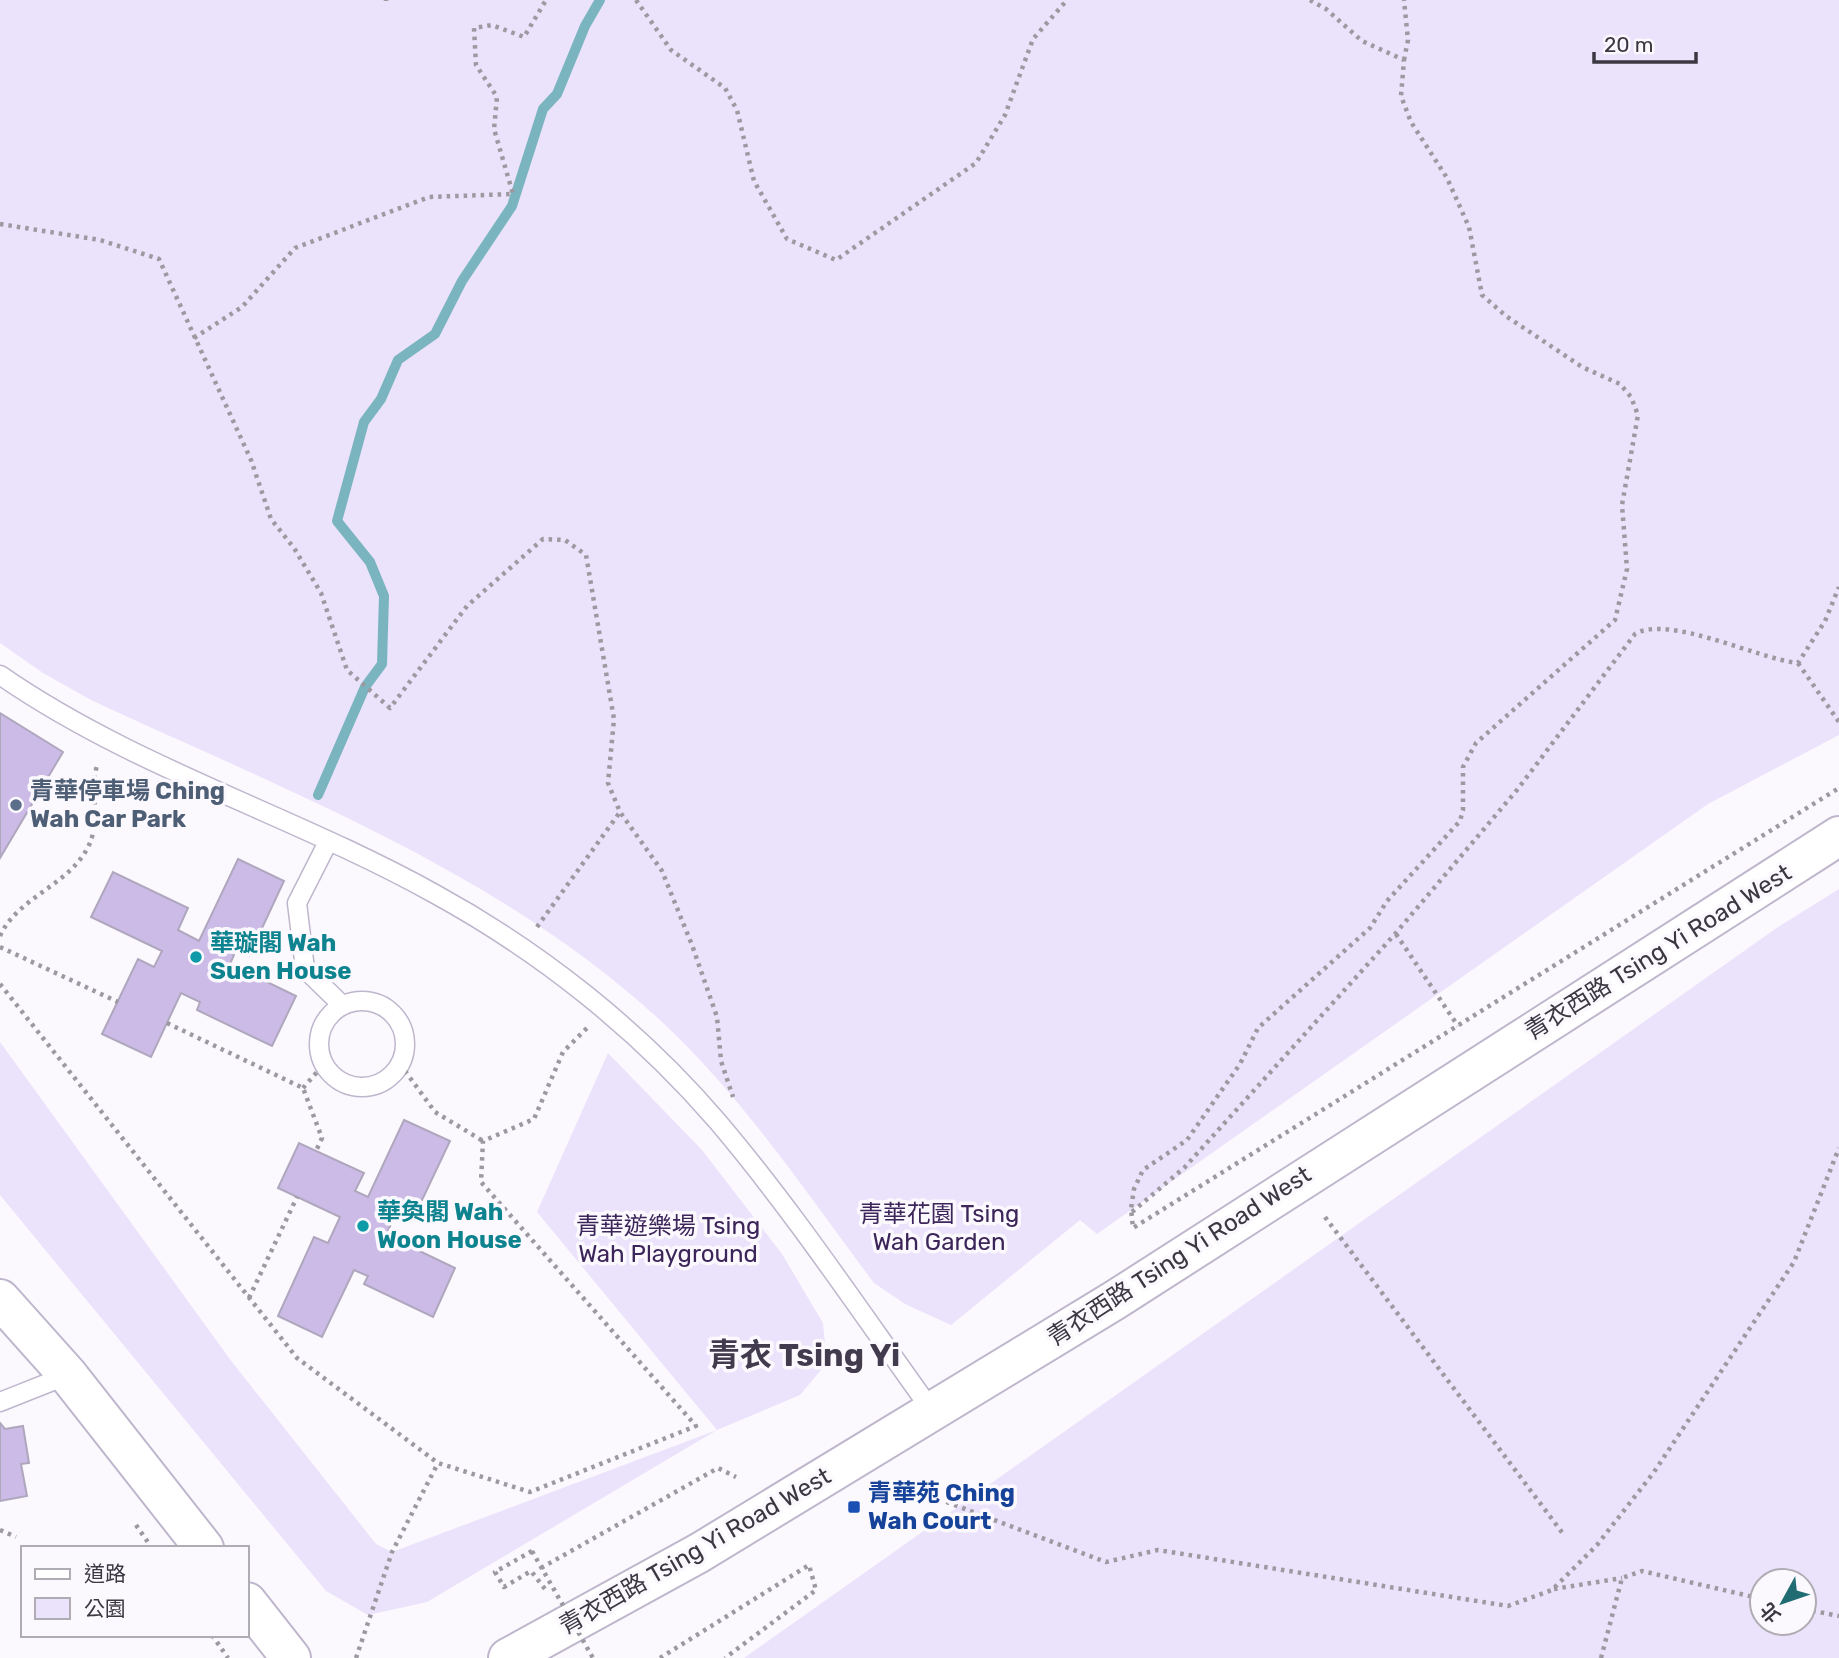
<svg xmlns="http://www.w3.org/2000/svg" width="1839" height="1658" font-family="Rubik,'Noto Sans TC',sans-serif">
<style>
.green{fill:#ebe2fb;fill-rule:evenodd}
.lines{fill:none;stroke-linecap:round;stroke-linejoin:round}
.stream{stroke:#7ab4bf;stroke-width:10}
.building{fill:#cbbbe6;stroke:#afa7bd;stroke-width:2}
.lane-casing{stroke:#bfb6cd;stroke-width:21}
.secondary-casing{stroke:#bfb6cd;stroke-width:42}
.path{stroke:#9c99a1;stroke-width:4.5;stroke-dasharray:3.5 5;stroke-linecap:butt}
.lane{stroke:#fff;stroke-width:18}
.secondary{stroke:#fff;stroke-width:38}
.path-bridge{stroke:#9c99a1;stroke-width:4.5;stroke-dasharray:3.5 5;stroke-linecap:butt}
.service-dot{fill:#5c6f8a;stroke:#fbf9fe;stroke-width:2.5}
.culture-dot{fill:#0f9aa8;stroke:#fbf9fe;stroke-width:2.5}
.transit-dot{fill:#1a4fb4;stroke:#fbf9fe;stroke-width:2.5}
.labels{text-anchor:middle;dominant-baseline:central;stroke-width:7;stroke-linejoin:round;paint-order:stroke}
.service-label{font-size:24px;font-weight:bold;fill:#4e5e75;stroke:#fbf9fe;text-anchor:start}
.culture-label{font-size:24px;font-weight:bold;fill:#0d838f;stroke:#fbf9fe;text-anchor:start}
.street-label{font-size:24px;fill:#3c3842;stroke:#fbf9fe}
.park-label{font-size:24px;fill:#3c2559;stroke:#fbf9fe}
.transit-label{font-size:24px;font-weight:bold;fill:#164399;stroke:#fbf9fe;text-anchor:start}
.district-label{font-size:32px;font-weight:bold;fill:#423b4e;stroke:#fbf9fe}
</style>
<rect width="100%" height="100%" fill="#fbf9fe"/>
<path class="green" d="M0 0H1839V735L1708 804 1097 1234 1080 1220 951 1325 905 1304 874 1283C807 1194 743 1097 661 1021 498 871 289 792 91 700L43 673 0 643Z
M1839 889V1658H744L1778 927ZM1762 1581H1804V1623H1762Z
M0 1042 232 1362 376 1544 392 1552 717 1430 537 1212 608 1053 702 1150 782 1254 823 1323 826 1354 821 1370 800 1395 717 1430 427 1602 368 1615 326 1591 0 1195Z"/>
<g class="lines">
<path class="stream" d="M318 795 365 687 382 664 384 596 370 562 337 521 364 422 381 399 398 360 435 334 462 281 512 206 543 109 557 94 585 26 600 0"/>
</g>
<path class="building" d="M0 713 63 752 0 858Z
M238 859 284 881 249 956 236 950 230 964 296 996 272 1046 197 1010 200 1002 181 993 151 1057 102 1034 138 959 154 967 162 951 91 917 113 872 188 908 178 930 199 941Z
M404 1120 450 1141 415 1215 399 1207 386 1235 455 1268 433 1317 364 1284 368 1276 354 1270 322 1337 278 1316 314 1237 328 1243 340 1217 278 1188 299 1143 364 1173 355 1191 368 1197Z
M0 1423 5 1429 23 1426 29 1463 21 1464 27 1496 0 1501Z"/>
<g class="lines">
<defs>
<path id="lane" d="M0 675C134 768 293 815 435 894 541 952 639 1030 718 1122 795 1213 862 1314 932 1411
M328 842 297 903 305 969 342 1005
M319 1044a43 43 0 1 1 86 0a43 43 0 1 1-86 0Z
M0 1402 68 1375"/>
<path id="secondary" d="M0 1299 68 1375 204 1548
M247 1602 291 1658
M508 1658 699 1553 1115 1300 1839 836"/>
</defs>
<use href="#lane" class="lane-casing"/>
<use href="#secondary" class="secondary-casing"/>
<path class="path" d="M636 0 671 50 725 88 737 110 754 181 787 239 836 260 976 163 1005 115 1033 39 1067 0
M1310 0 1326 9 1362 41 1404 60 1401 96 1411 122 1447 178 1469 227 1482 295 1506 316 1582 367 1620 384 1631 397 1638 415 1622 505 1627 569 1615 620 1476 743 1463 767V810L1460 821 1387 901 1370 928 1258 1028 1240 1064 1187 1140 1143 1170 1134 1189 1131 1209 1133 1228 1839 788
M386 1V0
M1404 60 1408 40 1404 0
M0 224 100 240 159 259 251 460 271 519 294 548 321 593 347 670 390 708 467 606 543 539 565 540 586 555 614 719 608 783 620 812 662 871 692 945 717 1017 721 1061 733 1097
M194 338 242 307 295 248 429 197 513 194 494 129 497 97 476 65 474 28 492 25 524 37 546 0
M1798 663 1839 722
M537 927 620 812
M1396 934 1458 1026
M0 936C17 898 67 886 87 849 103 820 88 789 98 763
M0 947 118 1002
M0 984 297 1358 438 1463 530 1492 696 1426 481 1182 483 1141 534 1119 563 1052 588 1027
M167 1023 303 1088 322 1138 316 1151
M400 1064 435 1112 483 1141
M303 1088 324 1064
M1132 1212 1184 1168 1395 934 1517 790 1635 634C1668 614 1758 659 1798 663L1825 621 1839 587
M1325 1217 1564 1535
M249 1298 297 1197
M908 1489 919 1499 941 1500 1106 1562 1158 1550 1508 1606 1552 1590 1597 1545 1654 1472 1794 1262 1839 1148
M136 1525 152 1548
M0 1530 16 1537
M532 1551 495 1572 504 1587 531 1571 545 1589
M541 1568 718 1468 736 1477
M1554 1589 1622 1578
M1804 1609 1839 1616
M212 1635 228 1658
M356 1658 392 1552 438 1463
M660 1658 809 1565 816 1590 725 1658
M1601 1658 1622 1578 1642 1571 1762 1599"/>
<use href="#lane" class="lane"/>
<use href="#secondary" class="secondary"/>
<path class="path-bridge" d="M532 1551 593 1658"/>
</g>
<circle class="service-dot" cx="16" cy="805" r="7"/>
<g class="culture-dot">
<circle cx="196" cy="957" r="7"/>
<circle cx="363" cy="1226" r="7"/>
</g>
<rect class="transit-dot" x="847" y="1500" width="14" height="14" rx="3.5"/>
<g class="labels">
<g class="service-label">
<text x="30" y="791">青華停車場 Ching<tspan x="30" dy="28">Wah Car Park</tspan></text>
</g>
<g class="culture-label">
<text x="210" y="943">華璇閣 Wah<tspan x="210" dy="28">Suen House</tspan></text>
<text x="377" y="1212">華奐閣 Wah<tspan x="377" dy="28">Woon House</tspan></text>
</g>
<g class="street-label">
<text transform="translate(1658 952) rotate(-32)">青衣西路 Tsing Yi Road West</text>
<text transform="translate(1179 1256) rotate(-33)">青衣西路 Tsing Yi Road West</text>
<text transform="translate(695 1551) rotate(-30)">青衣西路 Tsing Yi Road West</text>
</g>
<g class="park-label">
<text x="939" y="1214">青華花園 Tsing<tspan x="939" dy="28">Wah Garden</tspan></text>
<text x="668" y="1226">青華遊樂場 Tsing<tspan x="668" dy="28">Wah Playground</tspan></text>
</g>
<g class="transit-label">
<text x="868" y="1493">青華苑 Ching<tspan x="868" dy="28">Wah Court</tspan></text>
</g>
<g class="district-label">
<text x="804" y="1355">青衣 Tsing Yi</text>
</g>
</g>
<rect x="21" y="1546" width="228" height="91" fill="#fbf9fe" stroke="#afacb3" stroke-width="2"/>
<rect x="35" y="1569" width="35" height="10" fill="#ffffff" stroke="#afacb3" stroke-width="2"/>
<text x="84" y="1581" font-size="21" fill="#3c3842">道路</text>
<rect x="35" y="1598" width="35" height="21" fill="#ebe2fb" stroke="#afacb3" stroke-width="2"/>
<text x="84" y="1616" font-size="21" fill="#3c3842">公園</text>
<g transform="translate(1783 1602) rotate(230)"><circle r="33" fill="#fbf9fe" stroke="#afacb3" stroke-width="2"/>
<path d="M0-5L12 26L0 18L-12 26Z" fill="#216c73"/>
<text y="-10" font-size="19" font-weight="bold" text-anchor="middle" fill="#3c3842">北</text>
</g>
<path d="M1594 52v10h102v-10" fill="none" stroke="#3c3842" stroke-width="3.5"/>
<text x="1604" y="52" font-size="21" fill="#3c3842" stroke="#fbf9fe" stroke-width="5" paint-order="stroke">20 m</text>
</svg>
